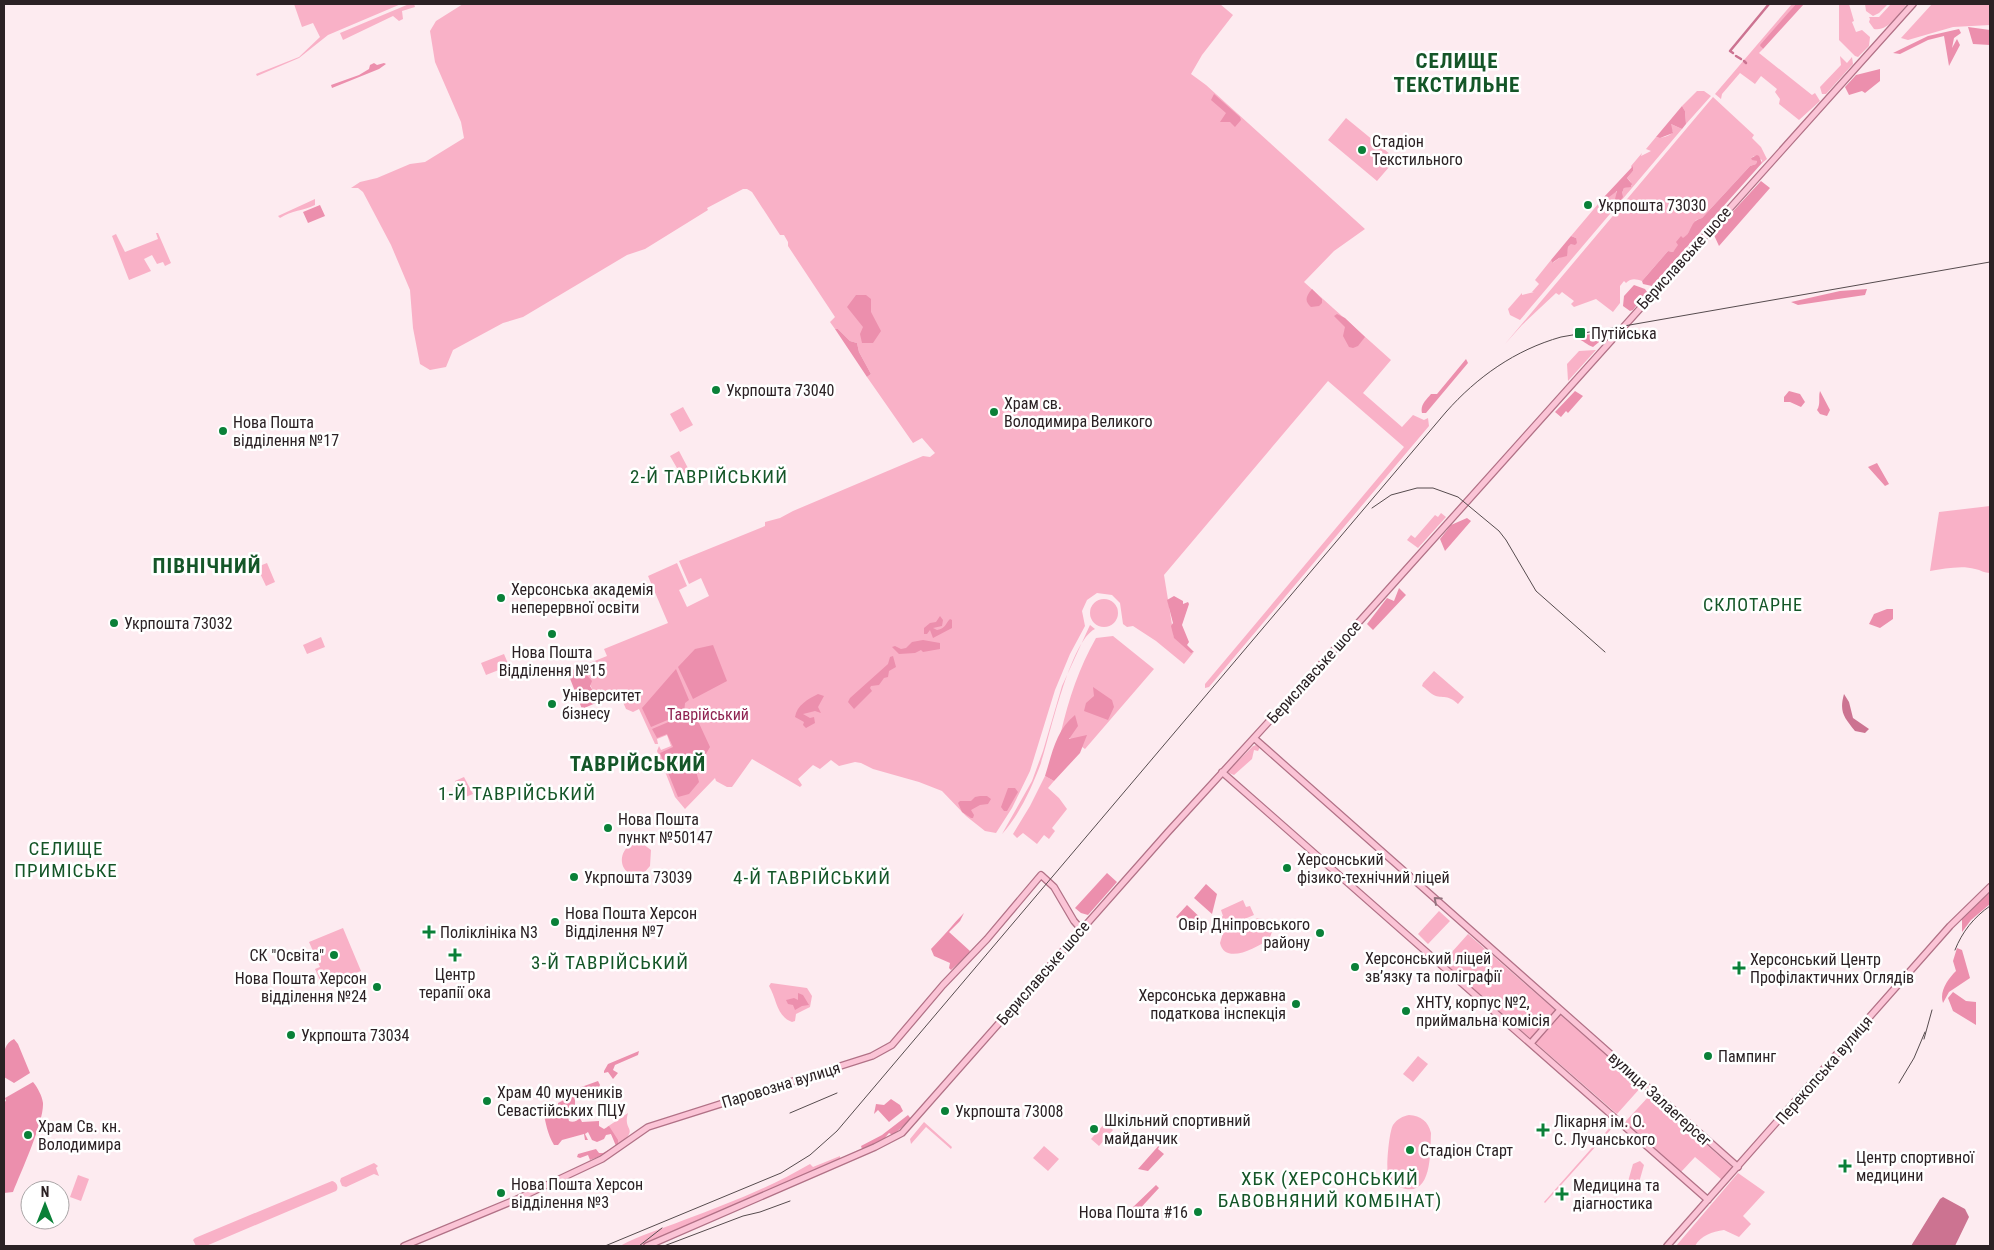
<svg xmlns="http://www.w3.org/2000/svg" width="1994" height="1250" font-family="'Roboto Condensed',sans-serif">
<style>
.green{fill:#f9b1c7}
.forest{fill:#ec8fad}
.water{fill:#cc7391}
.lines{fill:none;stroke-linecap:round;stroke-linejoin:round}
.canal{stroke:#cc7391;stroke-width:2.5}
.major-casing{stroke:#b17186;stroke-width:8}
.major{stroke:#fbc4d6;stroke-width:5.5}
.rail{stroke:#564b4e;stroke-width:1}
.oneway{stroke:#93727d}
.poi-dot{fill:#0a8038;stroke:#fff;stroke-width:2}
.labels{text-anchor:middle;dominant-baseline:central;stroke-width:5;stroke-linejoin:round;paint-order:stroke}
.poi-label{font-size:16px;fill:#2b2124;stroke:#fff;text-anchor:start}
.street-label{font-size:16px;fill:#2b2124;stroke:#fff}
.park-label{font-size:16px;fill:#8f2351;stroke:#fff}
.neighbourhood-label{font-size:18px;letter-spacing:1px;fill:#145628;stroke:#fff}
.quarter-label{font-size:19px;letter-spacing:1px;fill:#145628;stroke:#fff}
.district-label{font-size:21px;font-weight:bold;letter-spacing:1px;fill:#145628;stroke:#fff}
</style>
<rect width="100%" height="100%" fill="#fdebf0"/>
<path class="green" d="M294 4H401L328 35 299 58 257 76 256 74 299 57 320 37 313 23 302 27Z
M409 4H414L415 7 402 11 403 19 399 21 393 16 343 40 340 33Z
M463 4H1220L1233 15 1202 55 1191 74 1206 85 1365 229 1334 251 1304 282 1391 360 1363 393 1402 427 1413 415 1424 420 1428 418 1429 426 1209 687 1205 688V684L1404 447 1328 381 1164 575 1174 637 1193 653 1184 664 1156 641 1133 626 1127 627 1123 624 1120 603 1112 595 1097 593 1087 600 1082 611 1085 626 1070 654 1055 690 1030 771 1012 808 996 833 985 831 966 816 942 791 919 782 873 769 861 763 855 762 839 766 831 760 820 769 813 765 798 779 802 785 800 787 752 759 732 787H727L716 781 715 778 685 809 675 797 657 751 659 746 661 750 671 746 667 735 657 739 658 744H655L639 709 633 712 626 709 618 691 614 693 613 696 605 699 604 690 595 695 584 672 569 676 567 672 607 656 604 649 668 623 648 576 677 563 687 586 679 590 687 607 709 596 701 578 689 584 679 561 765 526V522L780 518 793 511 923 456 930 457 935 453 922 438 913 443 867 377 871 374 859 352 857 343 850 341 838 329H835L830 322 835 317 788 246V242L784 235H780L752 192 747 189H743L707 208 708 210 645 249 627 255 523 317 503 323 453 350 446 367 430 370 420 364 413 328 410 290 391 245 363 192 358 188H351L360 182 377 178 410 164 425 162 464 138 461 122 435 62 430 31 436 21Z
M1792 4H1796L1761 47 1763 49 1759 53 1812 95 1815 93 1820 101 1799 120 1779 104 1780 99 1775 92 1777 89 1761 76 1755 84 1740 73 1722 94 1721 99 1715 94Z
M1839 4H1849L1854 21 1852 22 1856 32 1862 30 1870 37 1869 46 1858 57 1855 56 1839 40Z
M1865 4H1888L1879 13 1873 16 1866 11Z
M1891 4H1907C1899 13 1888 32 1874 29L1869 22 1870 19 1869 17H1879Z
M1932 4H1990V25L1953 27 1908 40 1901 38Z
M1840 56 1847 63 1852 57 1853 64 1826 94H1822L1820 87 1841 65Z
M1697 91H1704L1711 96 1686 124 1685 111 1682 106Z
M1713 97 1754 135 1752 138 1761 147 1767 159 1762 163V160L1754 156 1751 158 1757 161 1756 164 1750 166 1702 218 1696 220C1690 232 1682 242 1673 252L1668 251 1642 281C1636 279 1631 278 1626 283L1624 281 1620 286V303L1613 312 1596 299 1574 307 1571 304 1574 301 1562 292 1559 295 1556 293 1522 325 1505 344Z
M1346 118 1396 159 1377 181 1328 140Z
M1671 124 1682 129 1520 320 1510 315 1508 309 1522 293V295L1534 292H1532L1539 284 1535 280 1551 260 1552 263 1554 262 1567 252 1568 247 1576 238 1571 236 1604 197 1608 198 1616 191 1617 193H1622L1624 188 1632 186 1630 181 1627 178 1633 171 1631 166 1642 153 1641 156 1651 151 1646 149 1656 137C1660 139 1670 136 1673 132L1670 127Z
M315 199V205C303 211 292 210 280 218L278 216Z
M156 233H158L171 263 165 266 163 262 157 264 152 255 144 259 151 271 129 280 112 236 116 234 125 252 158 239Z
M1595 350H1596L1568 381 1567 364 1579 351Z
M683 407 693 425 680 432 670 414Z
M679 451 689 470 681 475 670 456Z
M1990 506V573C1984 573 1981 570 1975 569 1961 565 1944 569 1930 571L1939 512Z
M1441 513 1446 517 1418 548 1407 540 1411 535 1415 538 1435 515 1438 517Z
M267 563 275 582 266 586 257 567Z
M1090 613a14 14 0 1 1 28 0a14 14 0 1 1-28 0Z
M1090 625 1095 629C1070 641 1050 736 1041 763 1032 787 1020 814 1002 834L1032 781 1043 751 1062 686Z
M1113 636 1154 669 1085 749 1061 732C1069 698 1079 668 1096 638Z
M321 637 325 647 307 654 303 645Z
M504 654 509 666 486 675 481 663Z
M1434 671 1464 697 1458 704C1447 693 1441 700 1432 694 1429 692 1425 688 1422 686L1423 683Z
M1256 745 1260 747 1258 751 1254 750 1252 759 1234 775 1229 773 1228 771 1253 746Z
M1045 776 1054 781 1048 788 1059 798 1067 809 1052 828 1055 831 1049 839 1044 835 1037 844 1023 833 1017 838 1013 834 1030 806Z
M464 777 473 794 463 798 455 781Z
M631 844H643L651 850 650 866 643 874H630C618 867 620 851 631 844Z
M1243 900 1246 907 1250 906 1254 915 1223 928 1219 918 1223 916 1221 910Z
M1439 911 1450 921 1428 944 1418 934Z
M1258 918C1271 919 1276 930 1268 940 1256 948 1225 965 1220 943L1223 933Z
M343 928 361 971 322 985 315 969 320 967 309 942Z
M1468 934 1642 1086 1617 1114 1443 962Z
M771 983 807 988 812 996 810 1007 796 1014 795 1021 792 1022C776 1016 777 999 769 986Z
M1418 1056 1428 1064 1413 1082 1403 1074Z
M1650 1095 1733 1168 1722 1180 1695 1157 1681 1172 1625 1122Z
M628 1113C622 1133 641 1126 618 1146L607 1127Z
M1409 1115C1421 1116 1428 1121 1431 1133 1430 1150 1433 1198 1402 1188 1396 1186 1391 1181 1388 1175 1386 1167 1389 1132 1393 1125 1397 1119 1403 1116 1409 1115Z
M924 1122 952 1147 951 1149 926 1127 911 1144 910 1139Z
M1105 1123 1113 1130 1099 1146 1091 1139Z
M1613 1124 1614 1126 1545 1203 1544 1202Z
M1044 1146 1059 1159 1048 1171 1033 1158Z
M840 1156V1159L641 1246H620C640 1235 662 1229 684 1220 727 1204 771 1187 810 1164L813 1167Z
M1640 1161 1644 1165 1638 1186 1631 1188 1627 1185 1633 1164Z
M374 1163 378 1166 376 1168 379 1176 374 1174 346 1187 342 1186 340 1181 341 1178Z
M1738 1173 1765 1192 1743 1216 1751 1224 1739 1237 1724 1230C1712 1232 1701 1235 1695 1246H1676Z
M78 1175 89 1179 81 1201 70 1197Z
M332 1181C337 1182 339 1188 336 1191L206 1246H196L193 1240 195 1238Z"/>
<path class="forest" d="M1796 4H1804L1763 49 1761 47 1760 45Z
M1968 27 1990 30V45L1973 44Z
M1959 29 1961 33 1954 38 1952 48 1957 39 1960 45 1949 66 1944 36 1928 40 1900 54 1893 53 1928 36Z
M374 63 377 65 384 63 386 64 379 69 332 88 331 85 359 75 369 69 370 65Z
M1880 69V81L1865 93 1862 91 1849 95 1845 87 1856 75Z
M1214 94 1240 117 1241 120 1235 127 1230 122H1220L1226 113 1211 100Z
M1682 106 1685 111 1686 124 1682 129 1671 124 1673 133 1660 138 1656 137Z
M1757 155 1759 156 1762 163 1652 286 1643 284 1642 281 1668 251 1673 252 1678 245 1676 242 1681 236 1683 238C1693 232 1689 221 1702 218L1750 166 1756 164 1757 161 1752 160 1751 158Z
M1633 166V171L1627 178 1632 184 1631 187 1624 188 1622 193 1623 197 1617 205 1614 203 1617 191 1608 198 1604 197Z
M1761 181 1770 188 1719 246 1713 233Z
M320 205 325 216 308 223 303 212Z
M1571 236 1576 238 1577 243 1575 245 1571 244 1568 247 1567 256 1559 258 1552 263 1551 260Z
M1634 285 1645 289 1647 292 1633 310 1630 311 1623 306 1624 296Z
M1312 289 1322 299V303L1319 306 1311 307C1304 301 1306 296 1312 289Z
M1867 289 1865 295 1798 305 1791 302 1840 291Z
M856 295H866L871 299V312L881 331 873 343H862L860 334 863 327 847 307Z
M1337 314 1345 318 1365 337 1358 346 1353 348 1349 347 1343 336 1345 327 1334 316Z
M835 329H838L850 341 857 343 859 352 871 374 867 377Z
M1597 333 1600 339 1599 342 1593 347C1586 345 1584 340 1577 339L1580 336Z
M1466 359 1468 363 1426 413H1422C1420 405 1426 400 1431 394H1437Z
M1575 391 1583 396 1568 413 1566 411 1561 417 1555 412Z
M1789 391 1800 394 1805 402 1801 407 1790 402H1784V397Z
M1820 391 1830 410 1827 416 1820 414 1817 410C1821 404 1818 397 1820 391Z
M1877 463 1889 484 1885 486 1868 467Z
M1467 518 1471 521 1445 551 1440 539 1451 525Z
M1399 588 1406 595 1373 630 1367 624 1387 598 1394 601Z
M1174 596 1183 601V604L1188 602 1189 604 1182 625 1189 642 1187 645 1194 652 1191 653 1174 638 1171 626 1173 623 1167 600Z
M1887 609H1893V619L1880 628 1869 624 1874 614Z
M940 616 943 620 942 626 933 628 937 630C946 628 945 624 950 619L952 620V628L933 638 930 630 927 634H924V628L930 623 936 622Z
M923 640 940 643V649L923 652 921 650 915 653 899 654 892 647 895 646 901 649 906 648 912 642Z
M713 645 727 681 693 699 678 667 695 649Z
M893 656 896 667 889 671 888 677 884 678 879 685 871 686 870 688 872 691 854 709 848 702 850 698 888 664 890 657Z
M676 669 689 700 685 703 684 713 651 727 642 708Z
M584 672 592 681 590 686 595 694 604 690 605 699 582 709 569 676Z
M1093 687 1112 700 1114 707 1108 720 1084 711 1086 703 1094 696Z
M818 694 824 696 818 707 821 713 815 711 803 714 810 718 814 717 815 723 806 728 803 725 804 722 795 717C797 705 808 699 818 694Z
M685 715 693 722 698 721 710 747 696 771 699 782 689 794 678 797 660 753 673 747 667 734 657 738 652 729Z
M1075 715 1078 726 1069 739 1087 735 1080 753 1054 781 1045 776C1052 754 1056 730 1075 715Z
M1008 788H1015L1018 792 1007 811H1004L1001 807Z
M980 796H987L991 799 988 804 980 805 971 810 974 815 973 818H971L962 812 958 803 960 801H971L975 797Z
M1107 873 1117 882 1088 915 1081 913 1075 908Z
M1206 884 1217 894 1212 914 1194 898Z
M1990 892V904L1971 920 1962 932V918Z
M1187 905 1206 923 1198 932 1195 929 1193 932 1176 917Z
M964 913 960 921 949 932 970 951 968 955 951 970 949 968 950 963 934 956 931 949C943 937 953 924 964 913Z
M1957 948 1962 950 1970 978 1949 992 1943 1003C1939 991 1948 979 1956 971L1953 961Z
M1953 992 1966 1001 1976 1002V1025L1953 1011 1948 998Z
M798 993 803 995 809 1005 802 1006 795 1010 793 1005 788 1004 786 1000 794 998 798 1000Z
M14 1039 18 1044 30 1073 14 1083 4 1077C4 1064 0 1045 14 1039Z
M639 1051 638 1055 615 1065 613 1070 618 1073 613 1079 608 1072 604 1073V1071L608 1064Z
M598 1081 600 1085 593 1099 585 1094 575 1098V1106L566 1110 558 1108 555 1112 568 1117 569 1121C573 1123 577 1121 580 1118L582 1122 599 1121V1126L604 1129 609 1126 618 1140V1146L609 1153 590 1160 588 1155 580 1158 577 1157 578 1154 596 1149 599 1153H603L616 1146 611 1134 606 1135 604 1139 597 1142 592 1140 588 1132 585 1134 588 1140H585L584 1134 562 1140 558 1145H554C547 1134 546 1122 543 1112L545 1109 558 1105V1103L562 1101 560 1095 562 1094Z
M33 1082C38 1088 42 1096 43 1103 44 1122 21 1172 13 1192L4 1193V1102L6 1101 5 1098Z
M891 1099 900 1105 903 1111 889 1122 878 1110 874 1114 876 1104 884 1105Z
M908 1115 911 1119 893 1135 889 1133 883 1140 862 1149 861 1146 882 1135Z
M1161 1143 1158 1149 1164 1154 1148 1171 1138 1169Z
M1156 1185 1159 1188 1136 1213 1131 1209Z"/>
<path class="water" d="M1844 694 1849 702 1853 718 1869 729 1865 733 1855 731C1844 717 1839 712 1844 694Z
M1943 1197 1965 1209 1969 1217 1955 1246H1911L1940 1199Z"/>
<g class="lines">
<path class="canal" d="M1733 53 1730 51 1769 4
M1736 56 1741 59
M1744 61 1746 63"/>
<defs>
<path id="major" d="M1254 738 1738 1167
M1222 772 1708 1200
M1531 1043 1560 1010
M404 1246 515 1200 602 1159 648 1127 872 1056 892 1045 943 985 987 939 1041 875 1054 887 1074 921 1081 929
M647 1246 875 1147 902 1133 1168 832 1316 670 1913 4
M1667 1246 1950 926 1990 887"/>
</defs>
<use href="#major" class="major-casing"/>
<use href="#major" class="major"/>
<path class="rail" d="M1372 508 1391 495 1417 488H1433L1458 497 1499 531 1506 540 1536 591 1605 652
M1955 950C1962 932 1974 917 1990 906
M1924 1039 1932 1010
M1899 1083 1914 1058 1925 1032
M790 1113 837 1093
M605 1246 781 1173 810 1155 837 1131 1446 412C1477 377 1515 350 1561 337L1990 262
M639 1246 662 1228
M664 1246 743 1216 760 1212 790 1201"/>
</g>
<defs><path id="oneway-chevron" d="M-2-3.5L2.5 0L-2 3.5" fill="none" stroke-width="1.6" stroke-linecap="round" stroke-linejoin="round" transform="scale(1.25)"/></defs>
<use class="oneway" href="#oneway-chevron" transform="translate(1437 900) rotate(-138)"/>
<g class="poi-dot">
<circle cx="1362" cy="150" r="5"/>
<circle cx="1588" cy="205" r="5"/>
<rect x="1574" y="327" width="12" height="12" rx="2.5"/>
<circle cx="716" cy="390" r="5"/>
<circle cx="994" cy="412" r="5"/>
<circle cx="223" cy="431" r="5"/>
<circle cx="501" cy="598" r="5"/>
<circle cx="114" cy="623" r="5"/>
<circle cx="552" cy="634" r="5"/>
<circle cx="552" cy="704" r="5"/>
<circle cx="608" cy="828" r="5"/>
<circle cx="1287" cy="868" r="5"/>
<circle cx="574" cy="877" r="5"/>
<circle cx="555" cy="922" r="5"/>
<path d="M426.5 924.5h5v5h5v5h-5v5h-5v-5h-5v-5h5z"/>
<circle cx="1320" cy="933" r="5"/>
<circle cx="334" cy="955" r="5"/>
<path d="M452.5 947.5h5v5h5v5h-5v5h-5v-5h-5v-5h5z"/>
<circle cx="1355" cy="967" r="5"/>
<path d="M1736.5 960.5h5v5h5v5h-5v5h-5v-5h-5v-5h5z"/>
<circle cx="377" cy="987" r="5"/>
<circle cx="1296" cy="1004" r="5"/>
<circle cx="1406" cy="1011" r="5"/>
<circle cx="291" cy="1035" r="5"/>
<circle cx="1708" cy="1056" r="5"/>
<circle cx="487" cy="1101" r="5"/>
<circle cx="945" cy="1111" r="5"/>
<circle cx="1094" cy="1129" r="5"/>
<path d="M1540.5 1122.5h5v5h5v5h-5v5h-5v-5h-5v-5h5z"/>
<circle cx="28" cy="1135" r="5"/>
<circle cx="1410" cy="1150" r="5"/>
<path d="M1842.5 1158.5h5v5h5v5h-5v5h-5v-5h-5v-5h5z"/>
<circle cx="501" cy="1193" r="5"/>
<path d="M1559.5 1186.5h5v5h5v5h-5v5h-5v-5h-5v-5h5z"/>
<circle cx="1198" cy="1212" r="5"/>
</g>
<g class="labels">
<g class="poi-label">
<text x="1372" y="141">Стадіон<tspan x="1372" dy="18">Текстильного</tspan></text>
<text x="1598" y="205">Укрпошта 73030</text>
<text x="1591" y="333">Путійська</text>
<text x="726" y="390">Укрпошта 73040</text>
<text x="1004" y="403">Храм св.<tspan x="1004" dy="18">Володимира Великого</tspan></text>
<text x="233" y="422">Нова Пошта<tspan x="233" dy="18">відділення №17</tspan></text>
<text x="511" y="589">Херсонська академія<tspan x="511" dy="18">неперервної освіти</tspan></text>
<text x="124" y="623">Укрпошта 73032</text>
<text x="552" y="652" text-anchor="middle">Нова Пошта<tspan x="552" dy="18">Відділення №15</tspan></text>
<text x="562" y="695">Університет<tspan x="562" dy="18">бізнесу</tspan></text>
<text x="618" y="819">Нова Пошта<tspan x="618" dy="18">пункт №50147</tspan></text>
<text x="1297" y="859">Херсонський<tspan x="1297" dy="18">фізико-технічний ліцей</tspan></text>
<text x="584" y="877">Укрпошта 73039</text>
<text x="565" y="913">Нова Пошта Херсон<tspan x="565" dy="18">Відділення №7</tspan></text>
<text x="1310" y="924" text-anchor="end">Овір Дніпровського<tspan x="1310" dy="18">району</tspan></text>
<text x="440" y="932">Поліклініка N3</text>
<text x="324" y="955" text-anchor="end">СК "Освіта"</text>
<text x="1365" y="958">Херсонський ліцей<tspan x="1365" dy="18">зв’язку та поліграфії</tspan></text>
<text x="1750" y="959">Херсонський Центр<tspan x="1750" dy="18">Профілактичних Оглядів</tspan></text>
<text x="455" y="974" text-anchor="middle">Центр<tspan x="455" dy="18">терапії ока</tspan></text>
<text x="367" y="978" text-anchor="end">Нова Пошта Херсон<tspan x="367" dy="18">відділення №24</tspan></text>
<text x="1286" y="995" text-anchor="end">Херсонська державна<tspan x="1286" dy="18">податкова інспекція</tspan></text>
<text x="1416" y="1002">ХНТУ, корпус №2,<tspan x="1416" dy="18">приймальна комісія</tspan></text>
<text x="301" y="1035">Укрпошта 73034</text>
<text x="1718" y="1056">Пампинг</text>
<text x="497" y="1092">Храм 40 мучеників<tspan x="497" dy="18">Севастійських ПЦУ</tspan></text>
<text x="955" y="1111">Укрпошта 73008</text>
<text x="1104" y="1120">Шкільний спортивний<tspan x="1104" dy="18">майданчик</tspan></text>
<text x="1554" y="1121">Лікарня ім. О.<tspan x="1554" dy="18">С. Лучанського</tspan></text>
<text x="38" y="1126">Храм Св. кн.<tspan x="38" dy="18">Володимира</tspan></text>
<text x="1420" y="1150">Стадіон Старт</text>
<text x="1856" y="1157">Центр спортивної<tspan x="1856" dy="18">медицини</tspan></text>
<text x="511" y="1184">Нова Пошта Херсон<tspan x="511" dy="18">відділення №3</tspan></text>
<text x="1573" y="1185">Медицина та<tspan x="1573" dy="18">діагностика</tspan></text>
<text x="1188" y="1212" text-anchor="end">Нова Пошта #16</text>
</g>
<g class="street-label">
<text transform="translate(1684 258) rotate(-48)">Бериславське шосе</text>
<text transform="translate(1314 672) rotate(-48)">Бериславське шосе</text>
<text transform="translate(1043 973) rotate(-49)">Бериславське шосе</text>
<text transform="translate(1824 1070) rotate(-49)">Перекопська вулиця</text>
<text transform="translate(781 1085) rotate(-17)">Паровозна вулиця</text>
<text transform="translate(1660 1099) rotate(42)">вулиця Залаегерсег</text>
</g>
<g class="park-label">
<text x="708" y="714">Таврійський</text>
</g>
<g class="neighbourhood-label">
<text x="1753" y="604">СКЛОТАРНЕ</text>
</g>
<g class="quarter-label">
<text x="709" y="476">2-Й ТАВРІЙСЬКИЙ</text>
<text x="517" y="793">1-Й ТАВРІЙСЬКИЙ</text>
<text x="66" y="848">СЕЛИЩЕ<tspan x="66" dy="22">ПРИМІСЬКЕ</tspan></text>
<text x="812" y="877">4-Й ТАВРІЙСЬКИЙ</text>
<text x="610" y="962">3-Й ТАВРІЙСЬКИЙ</text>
<text x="1330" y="1178">ХБК (ХЕРСОНСЬКИЙ<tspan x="1330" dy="22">БАВОВНЯНИЙ КОМБІНАТ)</tspan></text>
</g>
<g class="district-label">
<text x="1457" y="61">СЕЛИЩЕ<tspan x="1457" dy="24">ТЕКСТИЛЬНЕ</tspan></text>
<text x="207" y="566">ПІВНІЧНИЙ</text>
<text x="638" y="764">ТАВРІЙСЬКИЙ</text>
</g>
</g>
<rect width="1994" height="1250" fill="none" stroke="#2b2124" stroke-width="10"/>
<g transform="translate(45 1205)"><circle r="24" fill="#ffffff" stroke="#aaa6a7"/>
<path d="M0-4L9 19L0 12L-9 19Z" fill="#0a8038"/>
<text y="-8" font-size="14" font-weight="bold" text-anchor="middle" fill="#2b2124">N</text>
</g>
</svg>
